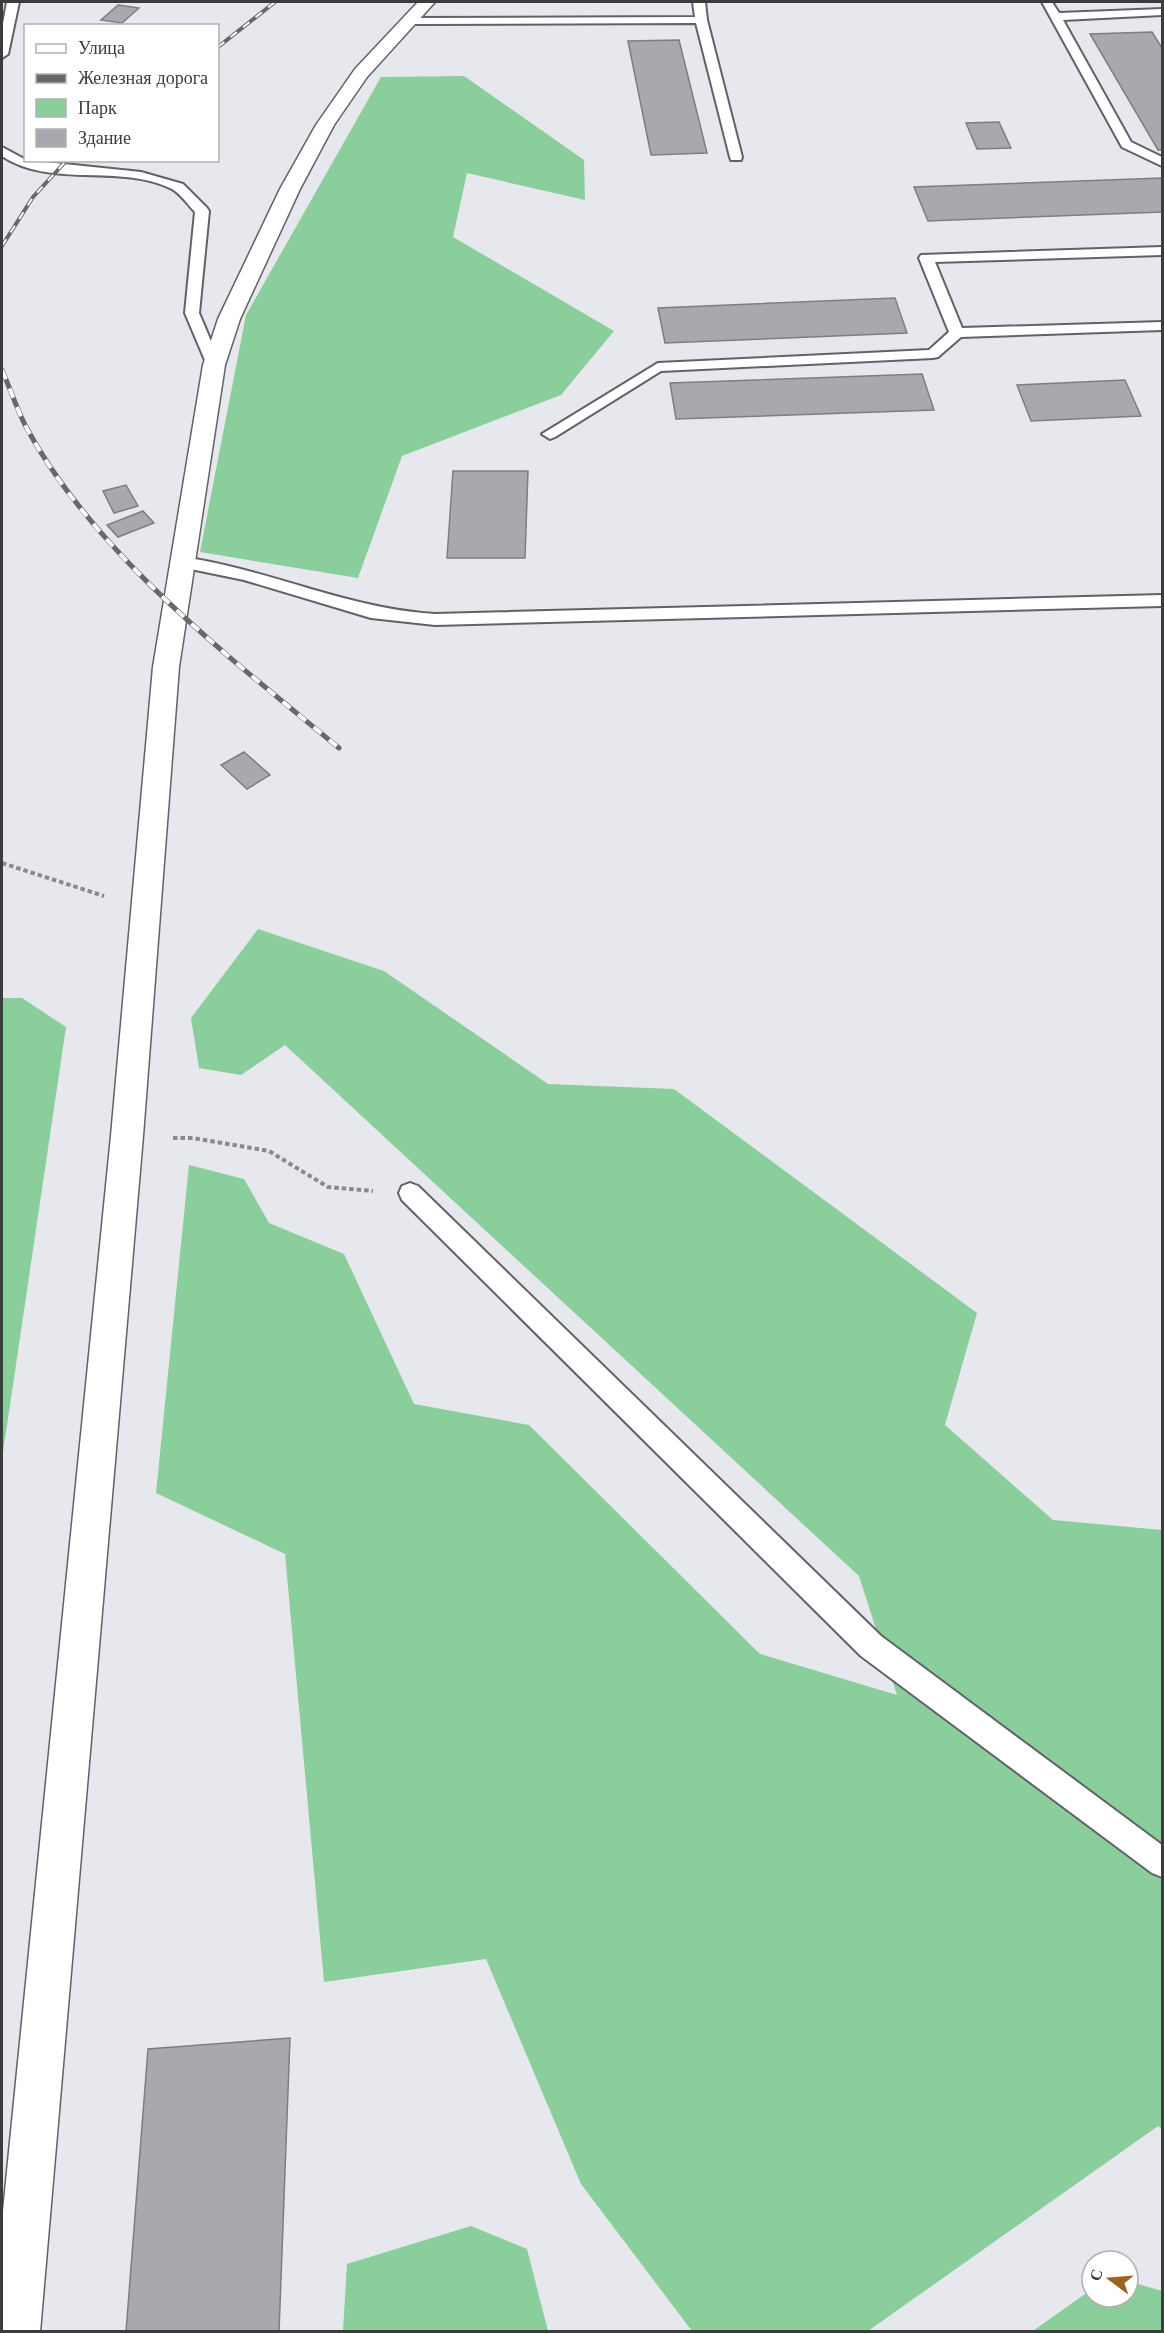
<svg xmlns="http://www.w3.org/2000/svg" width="1164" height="2333" font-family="'Libre Baskerville',serif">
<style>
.green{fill:#89ce9b}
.building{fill:#a8a9af;stroke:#7c7e83;stroke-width:1.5}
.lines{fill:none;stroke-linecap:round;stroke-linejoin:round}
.service-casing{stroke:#616267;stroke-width:4}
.minor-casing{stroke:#616267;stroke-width:3}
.path{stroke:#898a8d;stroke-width:4;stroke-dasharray:4.5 3;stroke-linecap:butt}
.service{fill:#fff;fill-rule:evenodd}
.minor{fill:#fff;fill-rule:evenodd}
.rail-far1-casing{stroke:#67686b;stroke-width:4}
.rail-casing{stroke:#67686b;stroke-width:5}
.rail-far1{stroke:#fff;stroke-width:2;stroke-dasharray:8;stroke-linecap:butt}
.rail{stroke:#fff;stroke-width:4;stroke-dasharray:10;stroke-linecap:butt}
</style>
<rect width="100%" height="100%" fill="#e6e8ed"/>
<path class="green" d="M464 76 584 160 585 200 467 173 453 237 614 331 561 395 402 456 358 578 200 552 246 315 381 77Z
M258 929 384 971 548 1084 674 1089 977 1313 945 1425 1053 1520 1162 1530V2129L1158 2126 868 2331H692L581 2184 486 1959 324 1982 285 1554 156 1493 189 1165 244 1179 269 1223 344 1254 414 1404 529 1425 760 1654 897 1695 859 1576 285 1045 241 1075 199 1068 191 1018Z
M2 998H22L66 1027 2 1459Z
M471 2226 527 2249 548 2331H343L347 2264Z
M1128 2281 1162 2291V2331H1033L1092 2289V2297H1128Z"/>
<path class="building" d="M118 5 139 8 122 23 101 20Z
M1152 32 1162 48V150H1158L1090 34Z
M679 40 707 153 651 155 628 41Z
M999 122 1011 148 977 149 966 123Z
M1162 178V212L928 221 914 187Z
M895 298 907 333 665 343 658 308Z
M922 374 934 410 676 419 670 383Z
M1125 380 1141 416 1031 421 1017 385Z
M453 471H528L525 558H447Z
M126 485 138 506 114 513 103 491Z
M143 511 154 523 118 537 107 525Z
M244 752 270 775 247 789 221 765Z
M290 2038 279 2332H126L148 2049Z"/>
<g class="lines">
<defs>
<path id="service" d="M7 2H19L8 54 2 58V29Z
M693 2H705L707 20 742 157 741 160H731L730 157 696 23 408 24 402 21 408 18 695 17Z
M1042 2H1052L1059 13 1162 9V15L1063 20 1131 142 1162 157V166L1122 147Z
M2 147 26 160 141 172 183 184 207 208 209 211 199 313 221 365 219 368H209L207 365 185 313 195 212C188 205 181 194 172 189 120 163 51 189 2 156Z
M1162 247V255L935 262 962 328 1162 322V330L961 337 938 357 933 358 661 371 555 437 550 439 542 434 658 363 929 350 949 332 919 258 921 255Z
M182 557C268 569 347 609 435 614L1162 595V606L435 625 371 618 244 580 176 566 174 562 176 558Z
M410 1183 418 1186 881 1636 1162 1845V1877L1152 1873 861 1656 402 1200 399 1193 402 1186Z"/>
<path id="minor" d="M418 2H435L367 77 334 125 300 189 240 319 225 365 179 667 143 1136 40 2332H2V2221L111 1136 153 667 203 365 218 319 280 189 316 125 355 69Z"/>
</defs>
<use href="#service" class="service-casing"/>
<use href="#minor" class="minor-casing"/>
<path class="path" d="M2 863 104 896
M173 1138H193L269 1151 328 1187 373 1191"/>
<use href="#service" class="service"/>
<use href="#minor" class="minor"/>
<defs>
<path id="rail-far1" d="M218 47 275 2
M2 246 33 197 67 160"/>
<path id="rail" d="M2 370C10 388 16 407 25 425 93 553 229 657 339 748"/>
</defs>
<use href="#rail-far1" class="rail-far1-casing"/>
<use href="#rail" class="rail-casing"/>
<use href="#rail-far1" class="rail-far1"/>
<use href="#rail" class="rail"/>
</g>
<rect width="1164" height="2333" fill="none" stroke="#3b3c3e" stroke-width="6"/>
<rect x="24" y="24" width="195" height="138" fill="#ffffff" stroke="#b1b1b2" stroke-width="1.5"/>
<rect x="36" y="44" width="30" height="9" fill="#ffffff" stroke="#b1b1b2" stroke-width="1.5"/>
<text x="78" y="54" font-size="18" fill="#3b3c3e">Улица</text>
<rect x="36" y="74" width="30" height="9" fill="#67686b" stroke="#b1b1b2" stroke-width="1.5"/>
<text x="78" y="84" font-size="18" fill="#3b3c3e">Железная дорога</text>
<rect x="36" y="99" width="30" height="18" fill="#89ce9b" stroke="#b1b1b2" stroke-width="1.5"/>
<text x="78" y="114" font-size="18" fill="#3b3c3e">Парк</text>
<rect x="36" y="129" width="30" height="18" fill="#a8a9af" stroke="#b1b1b2" stroke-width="1.5"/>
<text x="78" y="144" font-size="18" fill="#3b3c3e">Здание</text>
<g transform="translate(1110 2279) rotate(286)"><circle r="28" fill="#ffffff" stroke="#b1b1b2" stroke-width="1.5"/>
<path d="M0-4.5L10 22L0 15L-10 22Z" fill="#9b631f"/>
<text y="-9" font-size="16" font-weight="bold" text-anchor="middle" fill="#3b3c3e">С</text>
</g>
</svg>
